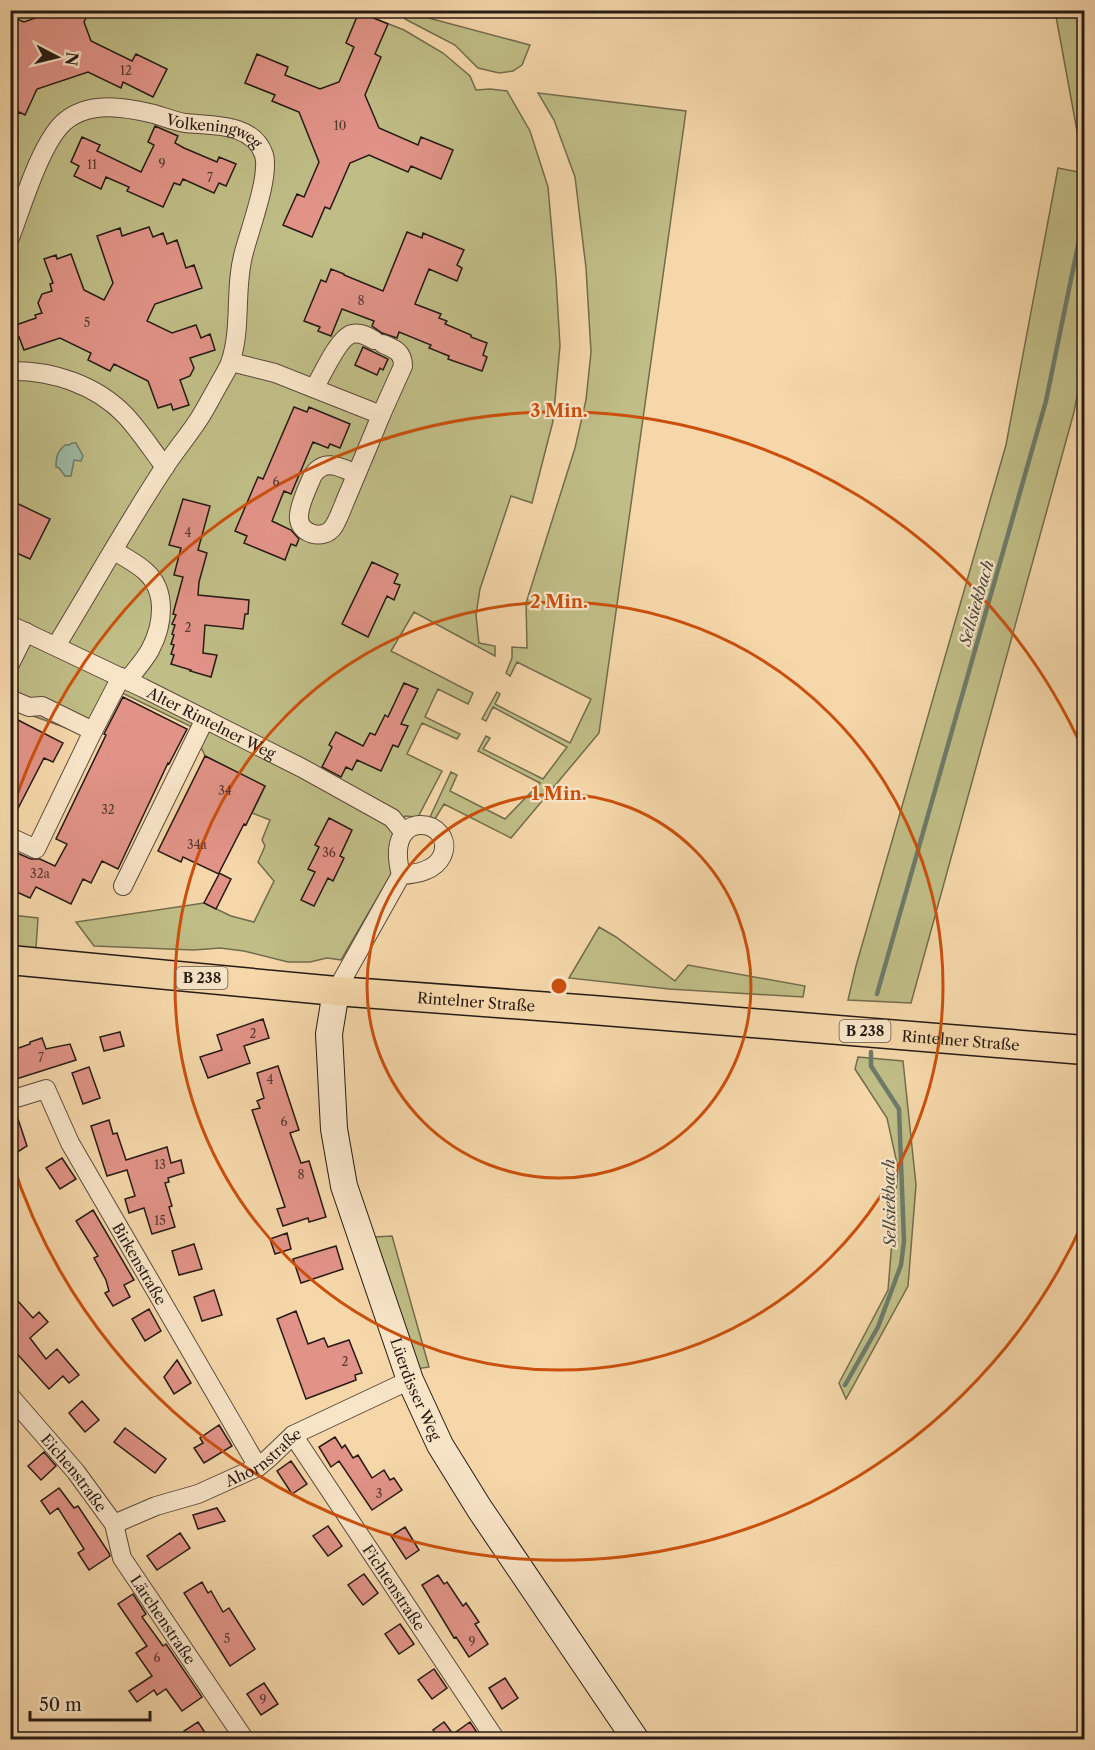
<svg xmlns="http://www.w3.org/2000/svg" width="1095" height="1750" font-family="'Libre Caslon Text',serif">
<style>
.green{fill:#c0bd86;stroke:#736c4d;stroke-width:1.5}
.water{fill:#9dbaa4;stroke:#6d7a6a;stroke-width:1.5}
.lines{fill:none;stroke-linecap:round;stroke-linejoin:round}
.stream{stroke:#6d7a6a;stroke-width:4.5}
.building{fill:#e19387;stroke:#261a14;stroke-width:1.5}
.minor-casing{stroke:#5a493a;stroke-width:20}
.secondary-casing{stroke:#261a14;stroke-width:28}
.primary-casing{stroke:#261a14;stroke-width:31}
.minor{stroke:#f8e5c8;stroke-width:18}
.secondary{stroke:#f8e5c8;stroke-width:26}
.primary{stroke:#f5d7aa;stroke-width:28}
.ring{fill:none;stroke:#cb500d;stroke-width:3}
.labels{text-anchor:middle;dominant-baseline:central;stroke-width:4.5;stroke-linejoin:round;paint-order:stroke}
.number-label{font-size:12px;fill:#553831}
.shield{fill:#f8e5c8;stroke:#65574a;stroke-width:1.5}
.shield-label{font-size:14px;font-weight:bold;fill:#261a14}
.street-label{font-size:15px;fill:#261a14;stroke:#f8e5c8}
.water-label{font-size:16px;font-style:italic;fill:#4a4a3f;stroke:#f8e5c8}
.centre{fill:#cb500d;stroke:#f8e5c8;stroke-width:3}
.ring-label{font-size:18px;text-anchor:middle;font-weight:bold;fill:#cb500d;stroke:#f8e5c8;stroke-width:4.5;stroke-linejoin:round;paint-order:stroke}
</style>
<rect width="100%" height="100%" fill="#f5d7aa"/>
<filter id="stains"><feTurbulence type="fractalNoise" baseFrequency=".00333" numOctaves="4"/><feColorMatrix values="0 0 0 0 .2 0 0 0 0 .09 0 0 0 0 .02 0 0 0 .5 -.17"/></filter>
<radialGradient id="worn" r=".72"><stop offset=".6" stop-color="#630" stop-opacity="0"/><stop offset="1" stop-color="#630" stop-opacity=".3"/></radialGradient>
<path class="green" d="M10 11H356L404 30 443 53 470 76 476 90 490 89 507 91 530 131 548 187 556 278 560 346 553 421 532 503 511 496 480 589 476 615 479 643 495 646V656L414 612 391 651 473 693 468 704 438 689 425 717 460 734 457 739 422 723 407 754 442 771 418 817 405 816 394 842 393 871 341 960 327 958 310 962H288L244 951 220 948 194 950 94 946 76 922 204 903 231 916 254 922 274 881 258 862 265 846 262 840 270 820 252 813 265 786 205 756 192 727 110 687 83 734 11 708Z
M1055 11H1084V158H1082Z
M406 12 530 45 522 65 513 71 499 73 478 68 455 45 405 19Z
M538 93 686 111 599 733 511 838 444 804 435 819 430 817 451 772 457 775 450 791 505 819 540 783 478 751 486 736 490 738 483 749 543 779 567 747 493 707 486 721 482 719 497 692 500 694 495 704 570 743 591 699 517 662 510 676 506 673 512 658V647L527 648 526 603 575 448 586 400 591 352 586 268 575 177 554 120Z
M1058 168 1084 173V361L1074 412 911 1003 848 1000 856 966 1006 445Z
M11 915 38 918 35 963 11 960Z
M599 927 616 937 675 981 688 965 805 986 803 997 669 989 569 978Z
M858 1057 903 1061 916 1185 908 1286 846 1399 839 1383 888 1290 898 1168 887 1118 855 1069Z
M392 1236 429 1367 416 1369 374 1237Z"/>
<path class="water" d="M72 443H76L83 456 81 461 74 460 71 476H65L59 468 56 467C56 457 57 452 65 445H69Z"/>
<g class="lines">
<path class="stream" d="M877 994 1046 401 1084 216
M845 1385 878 1327 901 1265 904 1241 899 1109 871 1066V1052"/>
</g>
<path class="building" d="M58 10H90L84 22 91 41 132 61 136 54 167 69 153 97 123 82 121 88 88 72 37 89 25 115 19 112 10 130V78L16 66 10 51V16L24 22Z
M359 12 388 24 375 54 381 57 365 95 379 128 418 145 421 137 453 150 441 179 411 166 408 172 369 155 350 163 330 209 325 207 312 237 283 225 297 194 304 197 319 162 299 112 272 101 275 95 245 83 257 54 288 67 285 75 320 89 339 82 354 47 346 43Z
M155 126 178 136 175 143 184 148 217 162 219 157 236 164 226 186 219 183 214 193 183 179 180 185 174 183 163 207 127 191 129 187 106 177 101 189 74 176 79 166 71 162 82 137 100 145 97 151 141 172 154 145 148 142Z
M149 227 153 237 163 233 167 244 177 240 186 268 194 265 202 288 155 304 147 321 172 333 196 325 201 338 210 334 215 350 190 358 194 368 190 376 180 380 189 405 173 410 171 404 158 408 148 381 114 364 110 371 88 360 91 353 60 338 24 350 19 337 10 340V327L36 318 35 315 42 313 38 303 42 294 52 291 50 284 53 283 44 259 56 255 57 259 71 254 84 290 104 300 113 283 97 236 120 228 122 236Z
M407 232 422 238 423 233 464 250 457 265 462 268 457 281 429 269 415 304 441 314 439 318 447 321 445 324 471 335V337L487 343 483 355 487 357 482 371 448 359 449 356 429 348 431 345 399 332 397 338 382 333 372 326 374 321 342 309 331 336 318 331 320 327 304 321 321 280 326 282 331 269 344 274V275L383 291Z
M363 347 388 359 383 370 380 368 377 375 355 365Z
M294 407 307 412 309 407 350 424 340 448 330 444 328 448 313 442 291 494 284 491 272 521 291 530 299 539 296 546 291 544 285 560 244 543 247 536 235 531 258 477 263 479Z
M183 499 210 506 198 550 207 553 199 582 198 595 249 600 248 614H245L243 629 205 625 203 653 217 655 211 677 190 671 191 670 171 664 174 655 171 654 174 645 171 644 174 635 172 634 175 625 172 624 176 615 173 614 183 577 174 575 181 548 169 545Z
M10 500 50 519 30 559 10 550Z
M372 562 398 574 394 583 400 585 394 600 387 596 368 637 342 624Z
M404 683 418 689 401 724 408 726 398 747 393 745 381 771 357 760 352 770 346 767 341 777 322 767 332 747 329 745 336 732 363 746 370 733 375 735 385 715 388 717Z
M123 697 187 729 169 764 168 763 118 869 102 861 91 883 83 879 71 904 36 887 30 898 10 889V850L31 859H40L55 866 67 844 56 839 106 735 104 734Z
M16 719 63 743 53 762 44 758 10 824V729Z
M205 756 265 786 246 825 244 824 219 873 231 879 216 909 204 903 219 874 183 857 181 862 158 851Z
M329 818 352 830 340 856 344 858 333 881 328 878 314 906 301 900 315 872 308 869 319 847 315 845Z
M263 1019 269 1038 244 1046 250 1063 208 1078 200 1057 222 1050 217 1035Z
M120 1032 124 1046 104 1051 100 1037Z
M42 1038 46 1049 70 1044 76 1060 10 1081V1051L30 1044V1042Z
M278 1066 299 1130 290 1133 301 1163 309 1161 326 1217 309 1222 308 1218 283 1226 277 1209 285 1207 252 1110 260 1108 257 1101 264 1098 257 1073Z
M89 1067 100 1098 83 1104 72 1073Z
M15 1110 27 1146 16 1153 10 1145V1111Z
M109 1120 113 1134 117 1133 126 1160 167 1147 171 1163 181 1160 184 1173 168 1178 169 1182 165 1183 172 1206 169 1207 175 1227 152 1234 144 1208 129 1213 125 1199 135 1196 127 1170 107 1176 91 1126Z
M62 1158 76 1179 60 1189 46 1168Z
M93 1210 134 1280 124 1285 130 1297 113 1306 105 1293 109 1291 106 1280 94 1258 98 1256 76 1221Z
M287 1233 291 1249 275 1254 270 1239Z
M194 1244 202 1269 179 1275 172 1251Z
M336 1246 343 1269 301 1283 293 1259Z
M214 1290 222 1315 202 1321 194 1297Z
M10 1292 33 1318 39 1312 48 1322 30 1338 46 1359 57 1349 79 1375 69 1383 63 1376 49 1389 10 1346Z
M149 1309 161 1331 145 1341 132 1319Z
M296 1311 308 1344 324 1338 328 1347 349 1340 362 1373 355 1375 356 1380 306 1399 277 1319Z
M177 1360 191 1383 174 1394 164 1377Z
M82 1401 99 1420 85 1432 69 1413Z
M219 1425 232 1446 204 1463 194 1448 203 1443 200 1438Z
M125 1428 166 1459 155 1473 114 1442Z
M335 1437 342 1448 345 1445 353 1458 358 1455 372 1478 384 1470 390 1480 394 1478 402 1490 372 1510 339 1461 331 1467 319 1447Z
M44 1452 56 1466 41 1480 28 1466Z
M291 1461 307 1484 292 1494 277 1471Z
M59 1488 74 1508 78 1506 109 1553 110 1556 89 1570 78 1553 84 1549 58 1508 50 1514 41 1501Z
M217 1508 225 1521 198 1529 193 1515Z
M328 1526 342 1546 328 1556 313 1536Z
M405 1527 419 1550 406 1559 391 1536Z
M180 1533 190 1548 157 1570 147 1556Z
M364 1574 378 1593 363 1605 348 1585Z
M438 1575 444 1584 447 1582 463 1606 466 1603 479 1622 475 1624 488 1644 469 1657 456 1637 454 1638 422 1585Z
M202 1582 208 1593 211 1591 223 1612 229 1608 255 1649 230 1666 184 1593Z
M133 1594 146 1614 142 1617 163 1646 166 1644 202 1697 182 1711 166 1689 157 1695 154 1690 137 1702 129 1691 152 1676 136 1653 147 1646 118 1604Z
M400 1624 414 1644 399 1654 385 1634Z
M434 1669 447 1688 432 1699 418 1680Z
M505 1678 518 1698 502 1709 489 1688Z
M264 1683 278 1704 261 1715 247 1694Z
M198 1722 206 1734 197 1740H189L184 1731Z
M444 1722 453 1734 470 1722 482 1740H440L433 1730Z"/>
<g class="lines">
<defs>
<g id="minor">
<path id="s1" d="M10 238C22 207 40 145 63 123 88 100 125 107 154 114 164 117 174 121 185 123 211 126 253 122 264 155 270 176 250 229 244 252 234 287 242 325 231 360 229 368 223 376 219 384 212 396 206 408 199 419 188 436 175 451 164 468 126 526 92 587 56 646"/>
<path d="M231 362 275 373 381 415C371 440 360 466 349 492 344 503 340 516 334 526 324 542 297 534 299 515 300 502 308 487 313 475 325 458 340 467 356 474"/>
<path d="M10 371C52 370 96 385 125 415 140 431 152 450 165 467"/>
<path d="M315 387C322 375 339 337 352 334 360 332 367 336 374 340"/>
<path d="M381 415 403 366C403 352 395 349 383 344"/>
<path d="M114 551C125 557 136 563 145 571 168 591 163 626 150 650 144 661 135 670 128 680"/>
<path id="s2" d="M10 625 143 688 302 768 392 818 404 833"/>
<path d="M10 664 26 632"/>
<path d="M10 699 29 707 42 706 93 731 121 677"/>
<path d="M10 837 36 849 93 731"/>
<path d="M123 886 205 719"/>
<path d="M336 991 401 875C382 803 458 820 442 856 435 871 416 874 401 875"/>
<path id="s3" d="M10 1100 46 1089 70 1143 258 1467"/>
<path id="s4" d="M10 1396 76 1472 114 1524 122 1558 245 1740"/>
<path id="s5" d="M293 1435 496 1740"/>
<path id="s6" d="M114 1524 156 1506 198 1494 258 1467 269 1458 293 1435 410 1380"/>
</g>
<g id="secondary">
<path id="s7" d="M336 991 329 1034 334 1129 344 1186 410 1380 440 1445 479 1508 636 1740"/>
</g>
<g id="primary">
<path id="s8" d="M10 960 336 991 592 1010 1084 1050"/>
</g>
</defs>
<use href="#minor" class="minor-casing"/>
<use href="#secondary" class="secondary-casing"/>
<use href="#primary" class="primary-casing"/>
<use href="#minor" class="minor"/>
<use href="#secondary" class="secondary"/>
<use href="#primary" class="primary"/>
</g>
<g class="ring">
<circle cx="559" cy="986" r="192"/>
<circle cx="559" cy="986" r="384"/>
<path d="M1084 1220A575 575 0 0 1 11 1159M11 813A575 575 0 0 1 1084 752"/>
</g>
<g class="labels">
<g class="number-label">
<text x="126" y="70">12</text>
<text x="340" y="125">10</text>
<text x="162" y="163">9</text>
<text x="92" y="164">11</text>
<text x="210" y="177">7</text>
<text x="361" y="300">8</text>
<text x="87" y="322">5</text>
<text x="276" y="481">6</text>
<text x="188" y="532">4</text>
<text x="188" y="627">2</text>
<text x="225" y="790">34</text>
<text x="108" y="809">32</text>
<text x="197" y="844">34a</text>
<text x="329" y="852">36</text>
<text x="40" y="873">32a</text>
<text x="253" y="1033">2</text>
<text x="41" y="1057">7</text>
<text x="270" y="1079">4</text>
<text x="284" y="1121">6</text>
<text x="160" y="1164">13</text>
<text x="301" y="1174">8</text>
<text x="160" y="1220">15</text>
<text x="345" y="1361">2</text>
<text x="379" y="1493">3</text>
<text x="227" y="1638">5</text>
<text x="472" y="1641">9</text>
<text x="157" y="1657">6</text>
<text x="263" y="1699">9</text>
</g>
<g class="shield">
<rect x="176.5" y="967" width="51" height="22" rx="4.5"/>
<rect x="839.5" y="1020" width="51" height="22" rx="4.5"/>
</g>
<g class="shield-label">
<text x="202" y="978">B 238</text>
<text x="865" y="1031">B 238</text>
</g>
<g class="street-label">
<text stroke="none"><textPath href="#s1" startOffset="286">Volkeningweg</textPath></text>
<text stroke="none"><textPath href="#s2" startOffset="224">Alter Rintelner Weg</textPath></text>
<text stroke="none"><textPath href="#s8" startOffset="468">Rintelner Straße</textPath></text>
<text stroke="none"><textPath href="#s8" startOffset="954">Rintelner Straße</textPath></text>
<text stroke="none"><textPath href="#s3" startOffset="236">Birkenstraße</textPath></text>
<text stroke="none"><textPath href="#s7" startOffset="412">Lüerdisser Weg</textPath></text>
<text stroke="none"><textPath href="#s6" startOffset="165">Ahornstraße</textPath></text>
<text stroke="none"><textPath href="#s4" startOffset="100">Eichenstraße</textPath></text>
<text stroke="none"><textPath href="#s5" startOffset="183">Fichtenstraße</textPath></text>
<text stroke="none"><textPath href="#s4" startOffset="274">Lärchenstraße</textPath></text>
</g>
<g class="water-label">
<text transform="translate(976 603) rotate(-74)">Sellsiekbach</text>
<text transform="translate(889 1203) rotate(-91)">Sellsiekbach</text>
</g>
</g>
<circle cx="559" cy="986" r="9" class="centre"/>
<g class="ring-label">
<text x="559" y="417">3 Min.</text>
<text x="559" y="608">2 Min.</text>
<text x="559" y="800">1 Min.</text>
</g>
<rect width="1095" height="1750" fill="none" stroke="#f5d7aa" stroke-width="36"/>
<rect x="12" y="12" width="1071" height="1726" fill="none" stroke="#261a14" stroke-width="3"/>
<rect x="18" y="18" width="1059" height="1714" fill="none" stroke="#261a14" stroke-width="1.5"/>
<g transform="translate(57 57) rotate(97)" stroke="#f8e5c8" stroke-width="4.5" paint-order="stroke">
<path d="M0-4.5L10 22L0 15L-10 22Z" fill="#261a14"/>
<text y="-9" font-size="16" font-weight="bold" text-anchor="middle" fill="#261a14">N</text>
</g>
<path d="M30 1711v9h120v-9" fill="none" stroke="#261a14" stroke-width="3"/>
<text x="39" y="1711" font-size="18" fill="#261a14" stroke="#f8e5c8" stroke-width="4.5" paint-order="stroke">50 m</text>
<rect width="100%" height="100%" filter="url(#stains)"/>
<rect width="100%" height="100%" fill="url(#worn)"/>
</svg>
